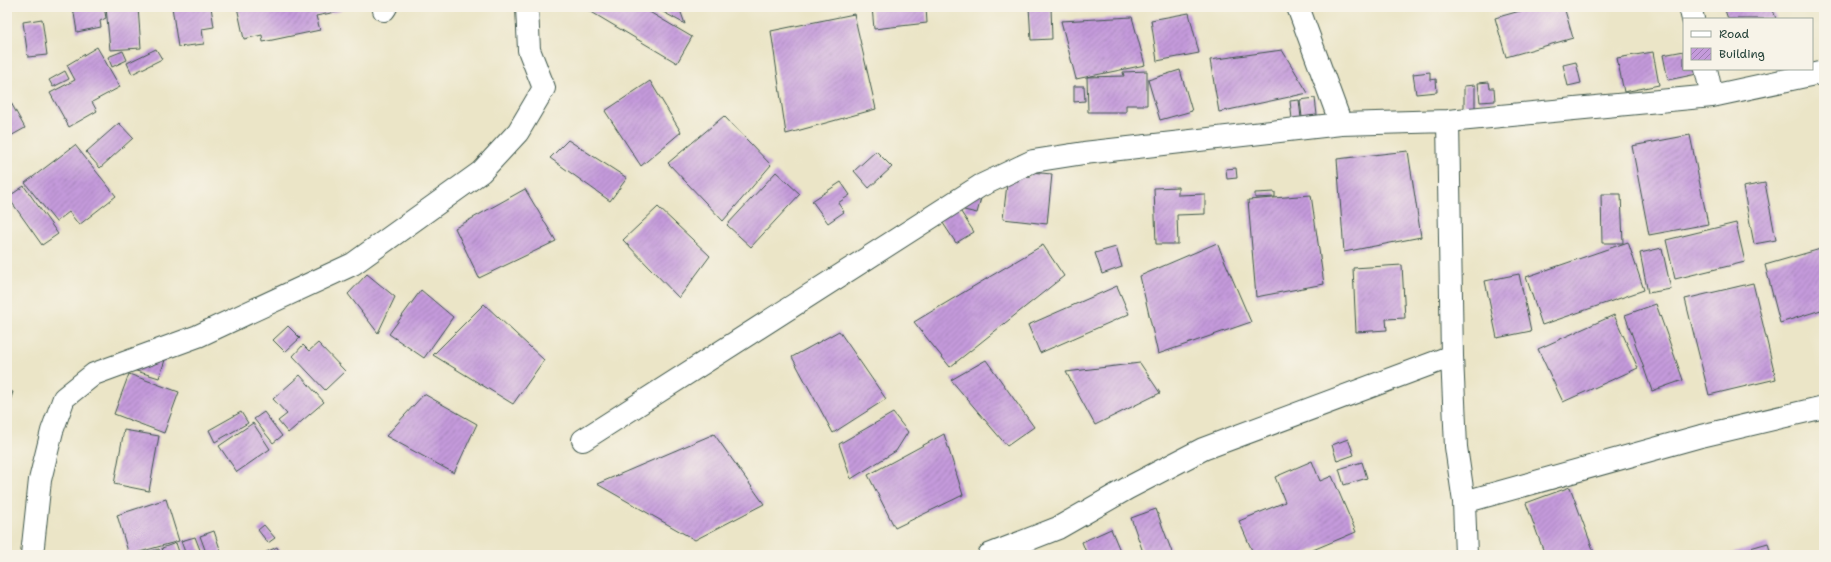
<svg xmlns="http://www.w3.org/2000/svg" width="1831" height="562" font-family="'Shantell Sans',sans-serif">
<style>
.building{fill:url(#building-hatch)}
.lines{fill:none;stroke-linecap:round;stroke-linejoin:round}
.minor-casing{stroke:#3e564a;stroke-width:24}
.minor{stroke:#fff;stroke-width:22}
</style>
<defs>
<pattern id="building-hatch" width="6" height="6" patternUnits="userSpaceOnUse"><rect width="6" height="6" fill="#c49adb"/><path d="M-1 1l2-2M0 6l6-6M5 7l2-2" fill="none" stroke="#9f7fb2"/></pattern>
</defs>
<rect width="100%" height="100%" fill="#f7f3e8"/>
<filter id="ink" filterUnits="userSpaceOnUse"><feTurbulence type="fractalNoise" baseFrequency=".025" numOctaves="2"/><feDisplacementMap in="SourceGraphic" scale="8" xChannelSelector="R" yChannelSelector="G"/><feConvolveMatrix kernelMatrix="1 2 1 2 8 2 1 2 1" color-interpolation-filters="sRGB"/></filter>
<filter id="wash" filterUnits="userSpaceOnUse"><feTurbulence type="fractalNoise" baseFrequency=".012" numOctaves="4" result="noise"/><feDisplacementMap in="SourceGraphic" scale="16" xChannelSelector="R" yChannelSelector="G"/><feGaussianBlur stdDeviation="0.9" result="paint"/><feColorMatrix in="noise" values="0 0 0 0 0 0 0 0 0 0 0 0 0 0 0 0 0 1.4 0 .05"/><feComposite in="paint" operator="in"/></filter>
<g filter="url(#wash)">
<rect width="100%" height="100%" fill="#ebe5c7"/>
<g id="blocks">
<path class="building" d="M73 7H104L106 18 100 21 101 27 77 32Z
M106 7H138L141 48 110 50Z
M172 7H211L214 27 202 29 204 44 178 47Z
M237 7H341V11L316 16 320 30 263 42 262 35 244 39Z
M583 7H641L692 37 677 63Z
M654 7H679L685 24Z
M872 7H926L927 23 874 29Z
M1029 7H1051L1052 39 1031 40Z
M1534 7H1564L1573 38 1506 57 1495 18Z
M1724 7H1772L1776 19H1728Z
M1189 13 1199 53 1157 61 1151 20Z
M854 14 876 109 786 134 771 31Z
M1132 17 1145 65 1076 79 1061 21Z
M42 19 47 55 28 57 23 22Z
M97 47 120 87 92 102 97 111 69 127 50 93 75 80 67 65Z
M156 49 162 59 132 74 127 63Z
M1282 50 1308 93 1219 112 1210 60Z
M123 51 127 60 112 67 108 57Z
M1684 51V69H1695L1697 74 1668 80 1663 55Z
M1653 52 1659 85 1624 92 1617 58Z
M1576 62 1581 83 1568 86 1563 65Z
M1180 70 1192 111 1160 120 1148 80Z
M65 71 69 79 53 87 49 80Z
M1147 71V105H1126V112H1088L1087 77 1124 76 1123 72Z
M1430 72V80L1436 79 1437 92 1416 94 1413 74Z
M650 81 681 132 641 166 605 111Z
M1489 82 1490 88H1494L1495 101 1480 102 1478 83Z
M1475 85V108H1464V86Z
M1074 86H1084L1085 101 1074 102Z
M1315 98 1317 115 1302 117 1300 100Z
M1299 100 1301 118 1292 119 1290 101Z
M10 101 25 128 7 138V102Z
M724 116 771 165 723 221 668 163Z
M119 123 133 138 100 168 86 152Z
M1690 135 1708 224 1649 235 1632 146Z
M568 140 627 178 610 201 550 158Z
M75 145 116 196 79 225 69 212 56 222 25 183Z
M876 151 892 167 869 188 854 171Z
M1408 151 1421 237 1344 252 1337 159Z
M1236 168 1237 178 1227 179 1226 169Z
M776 172 800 194 751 247 727 225Z
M1030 172 1052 174 1047 224 1003 219 1008 175 1030 177Z
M841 182 850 195 838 203 844 212 828 223 812 201Z
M1765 183 1776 240 1754 244 1743 187Z
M24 186 58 234 42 245 8 197Z
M1178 187V195L1205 194V214L1177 215 1178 244H1156L1154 188Z
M970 188 983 191 977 213 964 210Z
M525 189 556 241 479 278 455 228Z
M1275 192V197L1255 198V193Z
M1601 194H1621L1623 243H1602Z
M1311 195 1324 284 1256 297 1248 200Z
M957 206 974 232 956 243 939 217Z
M658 207 710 256 679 298 623 240Z
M1736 223 1745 262 1675 279 1666 240Z
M1628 242 1644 290 1542 325 1526 277Z
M1217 243 1251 322 1158 354 1140 276Z
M1043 245 1064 276 950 367 914 322Z
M1116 247 1122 267 1102 274 1095 253Z
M1662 248 1671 289 1648 293 1640 253Z
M1824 248V309L1780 323 1765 265Z
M1402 265 1405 318 1386 319 1387 330 1356 332 1353 268Z
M367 274 395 297 378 333 348 294Z
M1519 274 1531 331 1497 338 1485 281Z
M1753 283 1776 379 1709 395 1685 299Z
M1117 286 1129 314 1040 353 1028 325Z
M421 290 453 317 424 358 389 334Z
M484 304 544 360 513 404 433 355Z
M1656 304 1683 380 1652 391 1625 315Z
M1614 315 1638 368 1563 402 1538 349Z
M288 326 300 338 285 352 273 340Z
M839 331 886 399 833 433 792 357Z
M318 343 345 371 325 390 293 356 303 345 309 351Z
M166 357 159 378 130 369Z
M986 360 1034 427 1007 446 951 380Z
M1140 363 1160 393 1095 425 1066 372Z
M129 374 179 392 164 433 114 414Z
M300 375 324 402 288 433 278 421 287 414 273 399Z
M7 391 13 392 7 410Z
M424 394 477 424 454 473 386 436Z
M241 412 248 423 215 442 209 430Z
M264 412 282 436 273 443 254 419Z
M893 413 908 432 896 451 851 479 839 444Z
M253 423 270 449 237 472 219 446Z
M124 430 159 436 149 491 114 484Z
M714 434 764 504 695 540 597 484Z
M944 434 963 495 895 528 868 475Z
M1348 439 1354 455 1337 461 1332 445Z
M1312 461 1320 481 1332 476 1356 532 1301 555H1254L1239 521 1285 502 1275 477Z
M1362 462 1367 478 1344 485 1339 469Z
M1570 487 1595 555H1545L1526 503Z
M166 499 179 541 129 555 117 515Z
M1156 509 1173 555H1144L1131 518Z
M264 525 275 538 268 543 258 530Z
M1111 529 1121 553 1117 555H1087L1082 542Z
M214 531 222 555H207L200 536Z
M195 537 202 555H186L181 541Z
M176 543 180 555H164L162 548Z
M1768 543 1771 555H1726Z
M277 547 281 555H260Z
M159 549 161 555H146L145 553Z"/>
</g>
</g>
<g filter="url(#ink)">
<use href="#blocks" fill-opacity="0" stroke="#3e564a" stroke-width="1"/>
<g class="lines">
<defs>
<path id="minor" d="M1298 7 1341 124 1448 121 1712 96 1824 72
M1690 7 1693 19
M384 10 386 7
M1706 69 1712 96
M1448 121 1452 356 1456 447 1464 502 1466 555
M583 440 980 186 1033 161 1084 153 1341 124
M1464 502 1701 436 1824 407
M32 555 40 480 52 431 64 398 94 374 198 336 353 264 481 172 518 132 544 88 529 50 527 7
M989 555 1058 528 1128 488 1203 449 1452 356"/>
</defs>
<use href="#minor" class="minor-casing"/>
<use href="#minor" class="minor"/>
</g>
</g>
<rect width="1831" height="562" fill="none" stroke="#f7f3e8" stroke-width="24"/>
<rect x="1683" y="18" width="130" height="52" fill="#f7f3e8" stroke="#a1aaa0"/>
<rect x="1691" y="31" width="20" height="6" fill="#ffffff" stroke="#a1aaa0"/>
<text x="1719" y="38" font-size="12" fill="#1f3d34">Road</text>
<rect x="1691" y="48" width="20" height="12" fill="url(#building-hatch)" stroke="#a1aaa0"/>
<text x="1719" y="58" font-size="12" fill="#1f3d34">Building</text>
</svg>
